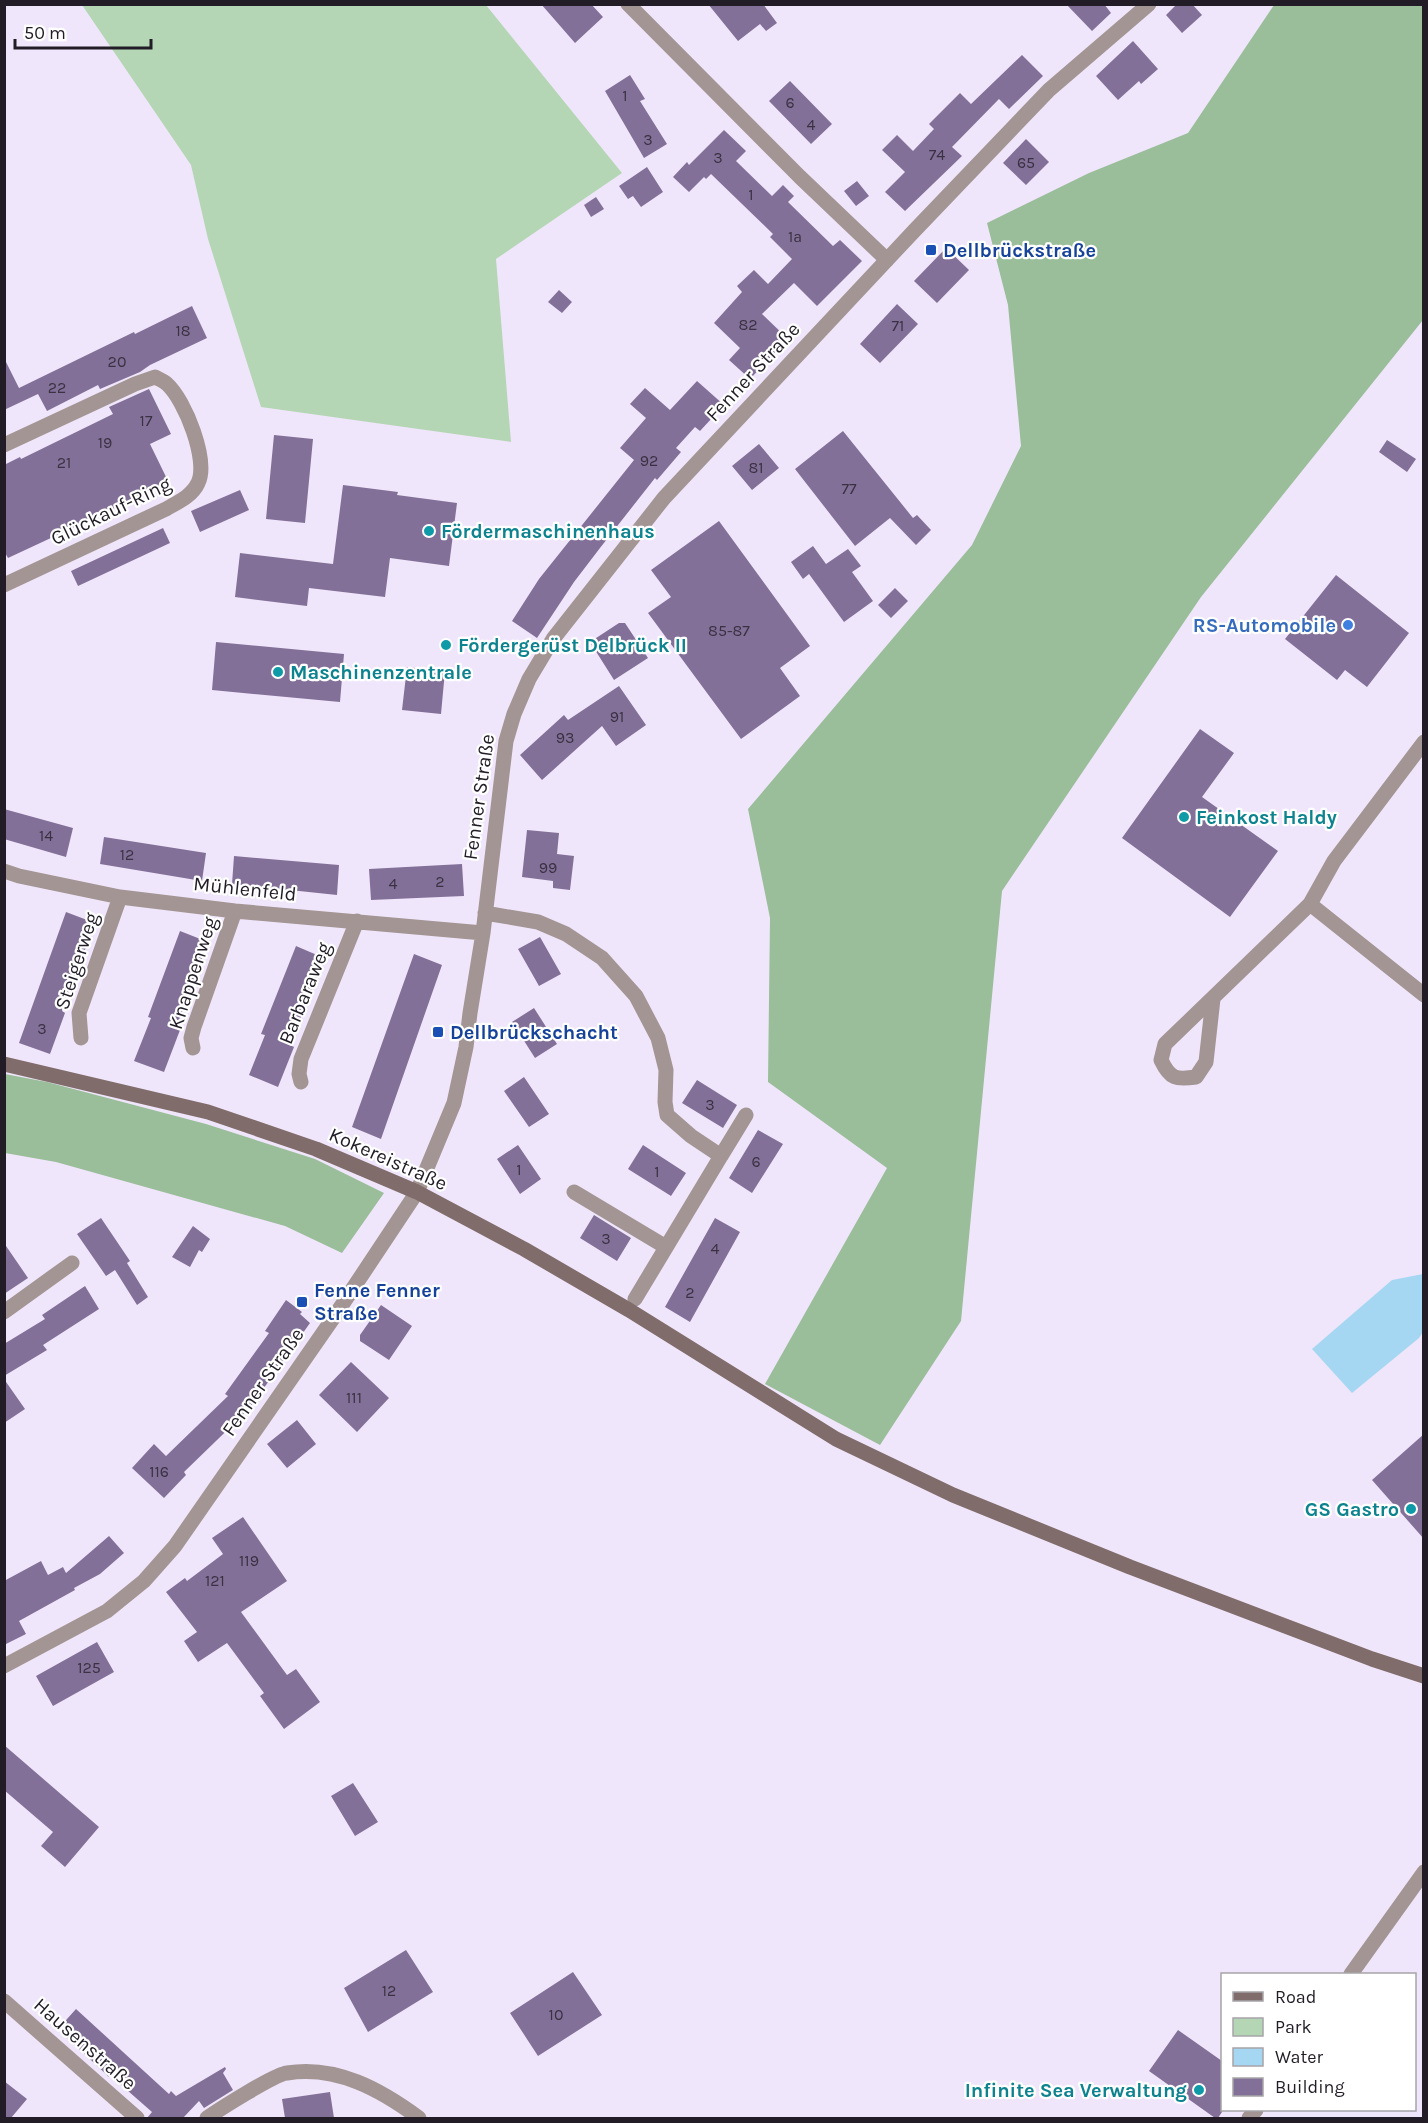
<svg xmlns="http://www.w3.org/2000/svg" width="1428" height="2123" font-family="Karla,sans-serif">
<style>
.green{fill:#b4d6b4}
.forest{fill:#9abd9a}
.water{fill:#a6d7f2}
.building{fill:#837098}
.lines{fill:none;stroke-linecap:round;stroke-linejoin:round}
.street{stroke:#a39593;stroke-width:15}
.secondary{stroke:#806c6a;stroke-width:15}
.transit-dot{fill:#1a4fb4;stroke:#fff;stroke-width:2}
.culture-dot{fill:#0f9aa8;stroke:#fff;stroke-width:2}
.shop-dot{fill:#3f7fe0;stroke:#fff;stroke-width:2}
.labels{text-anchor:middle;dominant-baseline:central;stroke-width:4.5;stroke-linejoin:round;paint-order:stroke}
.number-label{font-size:16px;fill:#3a3142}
.transit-label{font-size:20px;font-weight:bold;fill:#164399;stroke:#fff;text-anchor:start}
.street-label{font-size:20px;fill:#211c26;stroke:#fff}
.culture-label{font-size:20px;font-weight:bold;fill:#0d838f;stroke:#fff;text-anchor:start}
.shop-label{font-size:20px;font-weight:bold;fill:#366cbe;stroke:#fff;text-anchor:end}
</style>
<rect width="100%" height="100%" fill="#f0e6fb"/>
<path class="green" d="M82 5H486L622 173 496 259 511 442 261 407 208 239 191 165Z"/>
<path class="forest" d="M1274 5H1423V320L1201 597 1002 891 961 1321 880 1445 765 1384 887 1168 768 1082 770 918 748 809 972 545 1021 446 1008 305 987 223 1089 173 1188 133Z
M5 1074 47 1082 206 1124 315 1159 384 1193 342 1253 285 1226 56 1162 5 1153Z"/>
<path class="water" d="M1423 1274V1332L1419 1338 1352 1393 1312 1349 1392 1280Z"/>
<path class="building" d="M541 4H591L603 17 575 43Z
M708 4H763L777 23 766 31 760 24 738 41Z
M1066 4H1104L1111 13 1092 31Z
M1177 4H1192L1202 15 1182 33 1166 15Z
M1133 41 1158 69 1141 84 1139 81 1118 100 1096 76Z
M1022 55 1043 76 1009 109 999 99 952 147 962 156 905 211 885 192 905 172 882 150 897 135 913 151 934 129 929 124 960 93 971 104Z
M630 75 645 99 640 101 667 144 644 158 605 91Z
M790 81 832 124 811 144 769 101Z
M724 130 746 151 736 161 772 196 783 185 794 196 788 202 833 246 840 240 862 261 817 306 794 283 762 314 788 339 750 379 729 360 740 348 714 323 742 292 737 286 754 270 768 284 792 259 770 237 773 234 711 174 706 179 704 177 689 192 673 177 687 162 689 165Z
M1026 139 1049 162 1026 185 1003 163Z
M647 167 663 192 641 207 633 196 628 199 619 186Z
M857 181 869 196 856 206 844 191Z
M596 197 604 209 591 217 584 205Z
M946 248 969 270 937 303 914 281Z
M559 290 572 302 562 313 548 302Z
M897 304 918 324 880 363 860 344Z
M192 306 207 338 150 365 140 372 100 389 98 385 47 411 38 394 4 410V358L19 388 134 332 135 334Z
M697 381 724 405 700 431 695 427 676 448 681 452 657 480 655 478 600 548 574 582 537 638 512 621 539 579 634 460 620 448 646 418 630 404 645 388 670 410Z
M149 389 171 434 150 444 169 483 8 558 4 551V465L20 457 21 459 113 414 109 407Z
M843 431 913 518 917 515 931 530 916 545 890 518 855 546 795 469Z
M274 435 313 439 305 523 266 519Z
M1387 440 1416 459 1407 472 1379 452Z
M759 444 779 468 752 490 732 466Z
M343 485 398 492 397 495 457 503 449 566 390 558 385 597 309 588 307 606 235 597 240 553 333 564Z
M240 490 249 510 200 532 191 511Z
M719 521 810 646 780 668 800 696 741 739 648 613 671 597 651 570Z
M163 528 170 543 78 586 71 571Z
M813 546 826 564 848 549 861 566 852 572 873 601 844 622 809 574 803 579 791 562Z
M1336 575 1409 633 1367 687 1345 670 1337 680 1285 639Z
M895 588 908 601 891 618 878 605Z
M619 623H625L648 658 614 680 590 642Z
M216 642 344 654 340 702 212 690Z
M407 667 424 669 426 679 431 669 445 671 441 714 402 710Z
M619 686 646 725 616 746 602 726 542 780 520 755 564 715 568 720Z
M1200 729 1234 753 1202 797 1278 851 1230 917 1122 838Z
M4 809 73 828 66 857 4 839Z
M527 830 559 833 557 854 574 856 570 890 553 888V881L522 877Z
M104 837 206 853 202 881 100 864Z
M234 856 339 865 337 895 232 884Z
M462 864 464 896 371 900 369 869Z
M66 912 95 923 62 1011 65 1013 50 1054 19 1043Z
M180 931 208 942 176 1028 180 1030 164 1072 134 1061 151 1018 148 1017Z
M540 937 561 974 539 986 518 949Z
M296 946 324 958 290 1045 294 1047 278 1087 249 1075 265 1035 261 1034Z
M414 954 442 965 381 1139 352 1127Z
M534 1008 557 1044 535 1058 512 1022Z
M524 1077 549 1114 529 1127 504 1091Z
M697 1080 737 1105 723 1128 682 1103Z
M758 1130 783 1144 752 1193 729 1178Z
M518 1145 541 1179 520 1194 497 1159Z
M643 1145 686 1173 671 1196 628 1169Z
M594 1215 631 1238 617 1261 580 1238Z
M101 1218 130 1261 127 1263 148 1297 137 1305 115 1270 106 1276 77 1234Z
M715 1218 740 1232 690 1322 665 1307Z
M193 1226 210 1239 202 1252 199 1250 190 1267 172 1257Z
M4 1243 28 1278 4 1294Z
M85 1286 99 1309 43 1345 47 1350 4 1376V1344L45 1319 42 1315Z
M286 1300 302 1312 300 1314 310 1323 249 1409 184 1472 186 1475 164 1498 132 1468 154 1444 166 1456 228 1396 225 1394 269 1333 265 1331Z
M381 1305 412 1326 389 1360 360 1341V1335Z
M351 1362 389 1398 357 1432 319 1395Z
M4 1379 25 1409 4 1423Z
M297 1420 316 1444 287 1468 267 1444Z
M1424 1434V1539L1372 1480Z
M243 1517 287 1581 241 1612 287 1675 296 1669 320 1702 284 1729 260 1696 264 1693 227 1643 198 1662 184 1641 197 1632 166 1592 185 1578 187 1581 223 1554 212 1538Z
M109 1536 124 1553 100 1574 74 1588 75 1590 19 1621 26 1634 4 1645V1581L41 1561 48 1575 63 1567 66 1573Z
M97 1642 114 1672 53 1706 36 1676Z
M4 1745 99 1827 65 1867 41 1846 53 1832 4 1790Z
M353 1783 378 1822 355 1836 331 1796Z
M406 1950 433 1992 368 2032 344 1988Z
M573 1972 602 2015 538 2056 510 2013Z
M76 2009 169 2094 171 2091 176 2096 225 2067 226 2069 223 2073 233 2090 204 2108 199 2101 183 2118H147L152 2112 111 2076 109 2077 58 2029Z
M1178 2030 1222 2061V2112L1218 2118H1215L1149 2071Z
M4 2081 27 2099 11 2118H4Z
M330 2092 334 2118H285L282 2099Z"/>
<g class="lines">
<path class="street" d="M628 4 800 177 887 260
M4 445 135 384 155 377C159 379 164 381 167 384 185 400 209 461 198 483 192 496 178 502 166 509L4 585
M1424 742 1334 861 1310 904 1424 995
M4 871 19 876 120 897 235 911 483 933
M485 913 538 922 566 934 602 958 636 996 658 1038 666 1070 665 1102 667 1115 691 1136 721 1156 635 1299
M1213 999 1206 1062 1196 1077C1176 1080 1170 1079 1161 1060L1165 1044 1310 904
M81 1038 79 1013 120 897
M193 1048 191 1038 194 1027 235 911
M301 1082 299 1074 301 1059 357 921
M721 1156 746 1115
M574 1192 666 1247
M4 1312 72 1263
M4 1666 107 1611 144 1581 175 1546 334 1317 417 1192 454 1103 466 1047 470 1013 483 933 506 741 514 714 529 679 553 639 664 498 914 231 1049 90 1149 4
M1351 1974 1424 1872
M4 2001 137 2118
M207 2118C220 2109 275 2074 287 2073 337 2065 381 2090 419 2118
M1249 2118 1256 2110"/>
<path class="secondary" d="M4 1064 208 1112 316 1149 417 1192 524 1249 629 1310 836 1439 953 1495 1130 1567 1372 1659 1424 1676"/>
</g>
<g class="transit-dot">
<rect x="925" y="244" width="12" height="12" rx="3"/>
<rect x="432" y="1026" width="12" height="12" rx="3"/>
<rect x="296" y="1296" width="12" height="12" rx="3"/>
</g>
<g class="culture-dot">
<circle cx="429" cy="531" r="6"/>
<circle cx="446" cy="645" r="6"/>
<circle cx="278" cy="672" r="6"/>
<circle cx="1184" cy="817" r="6"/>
<circle cx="1411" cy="1509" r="6"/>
<circle cx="1199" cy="2090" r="6"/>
</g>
<circle class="shop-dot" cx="1348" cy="625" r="6"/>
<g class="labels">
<g class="number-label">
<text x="625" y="95">1</text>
<text x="790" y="102">6</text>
<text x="811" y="124">4</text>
<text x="648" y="139">3</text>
<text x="937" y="154">74</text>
<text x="718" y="157">3</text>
<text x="1026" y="162">65</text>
<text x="751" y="194">1</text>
<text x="795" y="236">1a</text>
<text x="748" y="324">82</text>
<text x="898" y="325">71</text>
<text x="183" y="330">18</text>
<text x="117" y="361">20</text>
<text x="57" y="387">22</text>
<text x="146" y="420">17</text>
<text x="105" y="442">19</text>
<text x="649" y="460">92</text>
<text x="64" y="462">21</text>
<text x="756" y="467">81</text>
<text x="849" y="488">77</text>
<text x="729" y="630">85-87</text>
<text x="617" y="716">91</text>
<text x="565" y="737">93</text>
<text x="46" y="835">14</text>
<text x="127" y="854">12</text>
<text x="548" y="867">99</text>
<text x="440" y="881">2</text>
<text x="393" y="883">4</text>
<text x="42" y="1028">3</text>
<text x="710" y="1104">3</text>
<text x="756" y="1161">6</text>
<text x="519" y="1169">1</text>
<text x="657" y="1171">1</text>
<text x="606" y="1238">3</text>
<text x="715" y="1248">4</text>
<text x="690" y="1292">2</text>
<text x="354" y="1397">111</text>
<text x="159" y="1471">116</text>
<text x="249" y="1560">119</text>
<text x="215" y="1580">121</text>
<text x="89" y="1667">125</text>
<text x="389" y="1990">12</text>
<text x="556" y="2014">10</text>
</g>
<g class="transit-label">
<text x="943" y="250">Dellbrückstraße</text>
<text x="450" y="1032">Dellbrückschacht</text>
<text x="314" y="1290">Fenne Fenner<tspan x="314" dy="23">Straße</tspan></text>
</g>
<g class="street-label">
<text transform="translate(753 372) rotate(-47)">Fenner Straße</text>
<text transform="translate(111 511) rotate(-26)">Glückauf-Ring</text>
<text transform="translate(479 797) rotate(-82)">Fenner Straße</text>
<text transform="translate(245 889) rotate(6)">Mühlenfeld</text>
<text transform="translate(77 961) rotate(-72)">Steigerweg</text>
<text transform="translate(193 973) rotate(-72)">Knappenweg</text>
<text transform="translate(305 993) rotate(-68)">Barbaraweg</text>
<text transform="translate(388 1159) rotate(24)">Kokereistraße</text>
<text transform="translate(263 1382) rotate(-55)">Fenner Straße</text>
<text transform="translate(85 2044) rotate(41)">Hausenstraße</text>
</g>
<g class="culture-label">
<text x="441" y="531">Fördermaschinenhaus</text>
<text x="458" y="645">Fördergerüst Delbrück II</text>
<text x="290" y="672">Maschinenzentrale</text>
<text x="1196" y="817">Feinkost Haldy</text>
<text x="1399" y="1509" text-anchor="end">GS Gastro</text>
<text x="1187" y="2090" text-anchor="end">Infinite Sea Verwaltung</text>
</g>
<g class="shop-label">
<text x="1336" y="625">RS-Automobile</text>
</g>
</g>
<rect width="1428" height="2123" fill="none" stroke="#211c26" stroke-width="12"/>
<rect x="1221" y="1973" width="195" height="138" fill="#ffffff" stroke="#a6a4a8" stroke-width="1.5"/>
<rect x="1233" y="1992" width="30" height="9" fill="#806c6a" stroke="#a6a4a8" stroke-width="1.5"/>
<text x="1275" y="2003" font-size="18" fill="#211c26">Road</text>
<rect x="1233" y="2018" width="30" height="18" fill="#b4d6b4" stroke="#a6a4a8" stroke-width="1.5"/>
<text x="1275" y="2033" font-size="18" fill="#211c26">Park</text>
<rect x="1233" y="2048" width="30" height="18" fill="#a6d7f2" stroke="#a6a4a8" stroke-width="1.5"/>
<text x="1275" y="2063" font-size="18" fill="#211c26">Water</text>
<rect x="1233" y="2078" width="30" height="18" fill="#837098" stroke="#a6a4a8" stroke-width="1.5"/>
<text x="1275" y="2093" font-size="18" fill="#211c26">Building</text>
<path d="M15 39v9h136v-9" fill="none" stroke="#211c26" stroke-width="3"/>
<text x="24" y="39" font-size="18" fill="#211c26" stroke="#ffffff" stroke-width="4.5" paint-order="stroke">50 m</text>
</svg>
